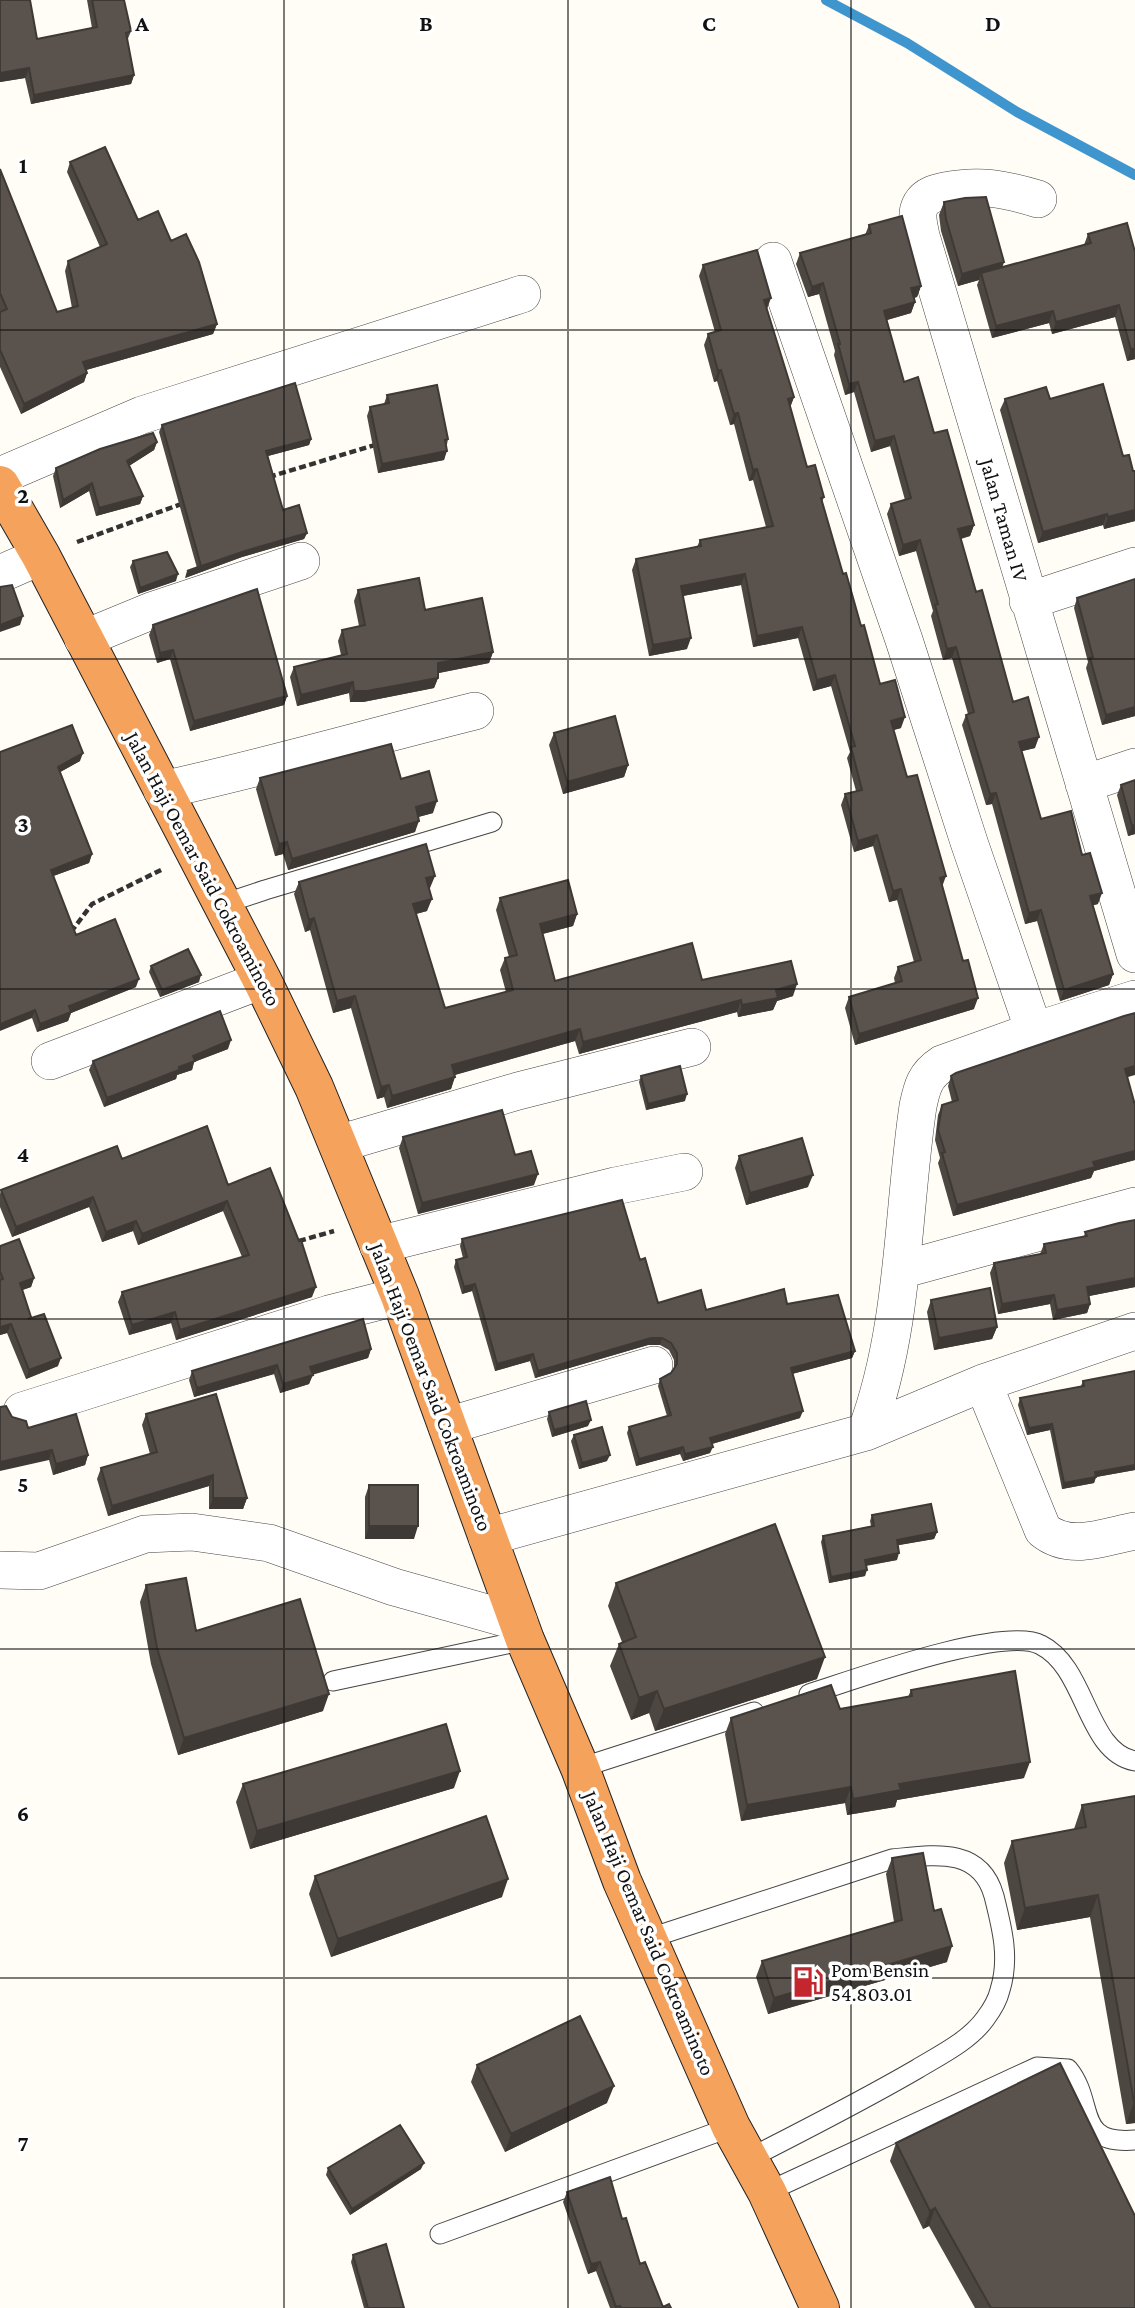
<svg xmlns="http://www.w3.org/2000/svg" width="1135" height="2308" font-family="'Crimson Pro',serif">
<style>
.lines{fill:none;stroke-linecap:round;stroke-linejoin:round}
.stream{stroke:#3f96cf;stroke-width:10}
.lane-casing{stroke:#444;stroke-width:21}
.street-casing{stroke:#444;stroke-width:38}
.highway-casing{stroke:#222;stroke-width:40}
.path{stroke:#333;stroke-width:4.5;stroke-dasharray:7 3.5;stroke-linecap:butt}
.lane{stroke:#fff;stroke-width:19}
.street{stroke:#fff;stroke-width:37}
.highway{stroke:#f5a25d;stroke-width:38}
.wall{fill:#4d4742}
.shaded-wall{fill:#3f3936}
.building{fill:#5a524d;stroke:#3f3936;stroke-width:2}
.grid{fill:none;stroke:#111;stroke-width:2;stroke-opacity:0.55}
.labels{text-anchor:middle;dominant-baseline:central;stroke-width:7;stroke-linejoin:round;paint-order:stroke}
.street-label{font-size:21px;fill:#111;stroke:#fff}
.poi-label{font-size:21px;fill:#111;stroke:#fff;text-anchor:start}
.grid-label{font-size:23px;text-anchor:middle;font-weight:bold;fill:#111;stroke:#fff;stroke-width:7;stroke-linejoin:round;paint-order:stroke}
</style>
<rect width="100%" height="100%" fill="#fffdf5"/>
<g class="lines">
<path class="stream" d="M826 0 907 43 1017 112 1135 175"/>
<defs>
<path id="lane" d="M223 904 265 890 492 822
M333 1681 525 1640
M809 1694C853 1680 1004 1625 1041 1645 1087 1668 1086 1752 1135 1761
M580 1768 754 1712
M647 1939 892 1859C933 1855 980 1846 994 1896 1002 1928 1010 1958 1000 1990 998 1999 991 2011 985 2019 969 2041 940 2055 917 2069 862 2101 805 2130 748 2159
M767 2192 1037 2067 1068 2069C1096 2103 1073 2145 1135 2140
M440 2234 731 2127"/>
<path id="street" d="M1038 199C1005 189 980 184 945 191 936 193 926 195 921 204 915 214 919 225 921 236L1135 954
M773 261 904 640 969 842 1034 1031
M0 476 142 415 522 294
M0 574 41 556
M1028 601 1135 566
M83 639 151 611 301 561
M1084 784 1135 767
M162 790C267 767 370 737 475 711
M50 1061 262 980
M338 1144 518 1091 692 1047
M378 1245 615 1186 684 1172
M901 1270 1135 1206
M983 1383 1043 1530C1070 1552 1104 1537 1135 1531
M22 1411 329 1314 400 1296
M447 1426 654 1365
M866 1432C905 1328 902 1214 918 1106 922 1087 925 1075 942 1064L1034 1031 1135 999
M487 1537 866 1432 983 1383 1135 1331
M0 1570 39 1571 145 1534 192 1532 269 1543 394 1587 519 1622"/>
<path id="highway" d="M0 485 41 556 262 980 314 1087 400 1296 525 1640 580 1768 622 1881 731 2127 767 2192 820 2308"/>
</defs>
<use href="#lane" class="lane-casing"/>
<use href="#street" class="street-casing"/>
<use href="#highway" class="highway-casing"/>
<path class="path" d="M269 477 378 444
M77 542 184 503
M71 932 92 904 163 869
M299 1241 334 1231"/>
<use href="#lane" class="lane"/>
<use href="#street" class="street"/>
<use href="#highway" class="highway"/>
</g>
<path class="wall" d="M0 0 37 39 92 28 87 0H124L131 31 127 41 134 75 131 84 31 104 25 78 0 82Z
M70 162 138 220 171 241 217 324 213 334 86 370 87 373 84 382 21 414 0 367V169L57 312 72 308 65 271 68 261 100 247 67 172Z
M944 202 1002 268 1084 245 1088 234 1135 252V359L1127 361 1115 317 1052 334 1049 323 992 338 977 285 979 280 958 286 941 231 939 215Z
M869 225 921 286 917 297 914 298 915 302 911 313 887 320 904 382 934 433 974 525 970 536 961 539 976 592 1013 702 1035 748 1021 751 1041 819 1082 855 1098 904 1093 905 1113 974 1109 985 1060 1001 1037 921 1025 924 992 804 986 805 962 725 966 715 968 714 952 658 943 660 931 616 933 611 916 551 899 556 887 514 891 504 905 500 890 446 871 452 854 392 845 395 834 355 835 351 819 294 808 297 796 264 800 253 865 235Z
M703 265 767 309 794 397 790 407 807 467 824 497 822 502 843 574 880 684 901 728 893 730 907 777 942 887 974 1009 855 1045 845 1008 849 997 895 983 894 978 898 967 914 962 897 900 889 902 873 846 854 852 841 805 845 794 856 791 847 758 850 752 831 686 813 691 798 638 753 647 741 585 683 596 687 649 649 656 632 570 636 559 697 547 700 540 766 527 753 480 749 481 734 424 730 425 717 381 714 382 704 345 708 334 715 332 699 276Z
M387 395 448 439 444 460 378 473 367 416 370 407 384 404Z
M1005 399H1050L1123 456 1133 471H1135V521L1104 529 1103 525 1038 543 1000 410Z
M162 425 311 439 309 445 268 456 283 510 307 533 304 539 242 557 185 578 197 568 159 432Z
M157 442 154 450 129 466 143 496 140 504 96 516 89 491 60 508 53 476 56 468Z
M133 561 176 581 138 594 130 567Z
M358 590 425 610 493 652 489 663 438 673V678L434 688 363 702H350L349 693 297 706 290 677 294 667 341 655 338 641 342 630 359 626 354 601Z
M1077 598 1135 716 1102 725 1086 668 1088 662 1074 608Z
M153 625 287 696 284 705 190 731 170 659 157 663 149 635Z
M554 733 628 765 624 777 563 794 549 745Z
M0 752 80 761 60 772 92 854 89 863 53 876 76 935 136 987 71 1013 68 1021 37 1032 32 1018Z
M260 778 401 779 433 813 418 817 415 832 288 870 283 854 275 856 256 789Z
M1135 780V834L1128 836 1117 795 1121 785Z
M299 882 430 888H429L427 911 416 914 445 1008 506 992 500 970 505 958 509 957 496 910 500 898 577 914 573 926 542 934 555 981 702 980 793 996 777 1001 773 1010 738 1017 737 1012 579 1054 575 1041 455 1075 451 1089 387 1108 384 1097 377 1099 351 1008 333 1013 310 930 305 932 294 894Z
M151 966 199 982 160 997 149 972Z
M228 1049 194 1062 192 1070 177 1075 176 1079 104 1107 89 1070 93 1061Z
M641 1076 685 1101 646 1110 639 1082Z
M951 1076 1127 1078 1135 1160 1094 1171 1091 1178 953 1216 938 1163 940 1158 935 1140 938 1115 942 1105 952 1102 948 1086Z
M403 1137 515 1155 534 1185 418 1214 399 1148Z
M739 1156 808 1187 746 1205 735 1168Z
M122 1159 228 1185 312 1297 176 1340 171 1323 129 1335 118 1302 122 1292 242 1257 223 1211 138 1245 133 1231 102 1242 89 1207 12 1237 0 1207V1194L1 1190Z
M1135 1220V1287L1089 1296 1090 1304 1087 1313 1053 1320 1050 1304 998 1314 990 1273 994 1263 1040 1254 1044 1244 1084 1237 1085 1232Z
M462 1239 640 1260 658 1303 706 1310 787 1304 855 1351 852 1358 792 1374 800 1418 712 1444 710 1453 683 1461 680 1454 636 1466 627 1433 629 1427 667 1416 658 1386 660 1379 671 1373 674 1368V1360L669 1350 660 1345H648L535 1378 530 1361 495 1371 472 1291 462 1294 454 1267 456 1260 463 1258 460 1246Z
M0 1246 34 1278 31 1287 22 1290 31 1318 58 1366 26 1379 7 1333 0 1335Z
M931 1300 997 1327 992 1339 934 1350 927 1312Z
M371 1349 368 1358 312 1375 309 1384 280 1393 274 1374 194 1397 189 1380 192 1371Z
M1083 1381 1135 1470 1096 1477 1094 1483 1062 1489 1050 1430 1027 1435 1018 1405 1020 1398 1081 1386Z
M549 1412 588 1426 552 1437 547 1419Z
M146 1414 247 1498 243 1509H209V1486L108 1516 97 1479 101 1468 150 1454 142 1425Z
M12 1417 28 1428 88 1455 85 1465 53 1475 49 1460Z
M574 1435 607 1461 579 1469 571 1441Z
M369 1485 414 1539H365V1497Z
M872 1515 937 1532 934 1539 898 1545 897 1560 866 1566 865 1576 829 1583 821 1542 823 1536 871 1526 870 1521Z
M616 1583 817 1679 655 1731 649 1713 631 1720 610 1666 619 1644 622 1642 608 1606Z
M146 1585 196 1631 323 1711 178 1755 151 1664 140 1602Z
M911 1690 1024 1778 897 1800 895 1807 847 1815 845 1803 741 1821 725 1734 731 1718 840 1709 908 1697Z
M243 1784 454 1788 250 1849 236 1802Z
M1135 1796V2123L1126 2124 1090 1917 1017 1930 1004 1863 1012 1841 1074 1829 1082 1805Z
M892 1858 934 1911 947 1962 768 2014 756 1977 762 1961 894 1922 886 1874Z
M315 1876 502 1897 331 1957 309 1894Z
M477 2065 607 2103 505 2152 471 2082Z
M896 2143 1135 2308H975L929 2226 923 2229 890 2161Z
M328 2168 421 2169 350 2215 326 2175Z
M567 2192 622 2219 640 2264 663 2307 671 2308H610L596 2271 588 2274 563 2202Z
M353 2255 404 2308H364L351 2262Z"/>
<path class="shaded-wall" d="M29 68 25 78 0 82V73Z
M134 75 131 84 31 104 34 95Z
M1004 262 1000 275 981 273 979 280 958 286 962 274Z
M823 283 819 294 808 297 812 287Z
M921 286 917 297 907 299 911 288Z
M771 298 767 309 764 300Z
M915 302 911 313 880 322 884 311Z
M1119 305 1115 317 1052 334 1056 322Z
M1053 311 1049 323 992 338 996 326Z
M217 324 213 334 79 372 83 362Z
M1135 348V359L1127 361 1131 350Z
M721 370 717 381 714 382 718 371Z
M87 373 84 382 21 414 24 404Z
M858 382 854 392 845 395 849 384Z
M794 397 790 408 788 399Z
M738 413 734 424 730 425 734 414Z
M894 436 890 446 871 452 875 441Z
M311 439 309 445 264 457 266 451Z
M157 442 154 450 124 469 127 461Z
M447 451 444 460 378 473 382 464Z
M757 469 753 480 749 481 753 470Z
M92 483 89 491 60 508 63 500Z
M143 496 140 504 96 516 99 508Z
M1135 510V521L1104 529 1108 517Z
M1107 514 1103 525 1038 543 1043 532Z
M974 525 970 536 954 540 958 529Z
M307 533 304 539 242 557 185 578 187 571 245 551Z
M920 540 916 551 899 556 903 545Z
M178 574 176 581 138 594 140 588Z
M745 574 741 585 677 597 681 586Z
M23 616 20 625 0 632V625Z
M802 627 798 638 753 647 757 636Z
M691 638 687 649 649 656 653 645Z
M956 647 952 658 943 660 947 649Z
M173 650 170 659 157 663 160 653Z
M493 652 489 663 434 674 438 663Z
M835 675 831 686 813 691 817 680Z
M438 678 434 688 363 702H350L354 691Z
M353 682 349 693 297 706 301 695Z
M287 696 284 705 190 731 194 721Z
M1135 707V716L1102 725 1106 715Z
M905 717 901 728 887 732 891 721Z
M1039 737 1035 748 1015 753 1019 742Z
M83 753 80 761 55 775 58 767Z
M628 765 624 777 563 794 567 782Z
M996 793 992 804 986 805 990 794Z
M437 801 433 813 411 819 416 807Z
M419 821 415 832 288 870 292 859Z
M1135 825V834L1128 836 1132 826Z
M877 835 873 846 854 852 858 841Z
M287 842 283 854 275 856 279 844Z
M92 854 89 863 48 878 51 870Z
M435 876 430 888 422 890 426 878Z
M946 876 942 887 940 878Z
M901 889 897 900 889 902 893 891Z
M1102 893 1098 904 1086 907 1090 896Z
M432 899 427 911 408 916 413 904Z
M1041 910 1037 921 1025 924 1029 913Z
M577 914 573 926 535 936 540 924Z
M314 918 310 930 305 932 309 920Z
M1113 974 1109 985 1060 1001 1064 990Z
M201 975 199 982 160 997 162 990Z
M139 979 136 987 71 1013 68 1021 37 1032 40 1024 69 1006Z
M797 984 793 996 777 1001 773 1010 738 1017 742 1005 776 990Z
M355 996 351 1008 333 1013 337 1001Z
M978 998 974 1009 855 1045 859 1034Z
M741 1000 737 1012 579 1054 583 1042Z
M35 1010 32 1018 0 1031V1024Z
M580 1029 575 1041 447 1077 452 1065Z
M231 1040 228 1049 194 1062 192 1070 177 1075 176 1079 104 1107 107 1098 179 1067 193 1056Z
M1135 1066V1075L1121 1079 1125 1069Z
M455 1077 451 1089 387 1108 392 1096Z
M389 1085 384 1097 377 1099 381 1087Z
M687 1094 685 1101 646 1110 648 1104Z
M1135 1151V1160L1094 1171 1091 1178 953 1216 957 1205 1093 1162Z
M538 1174 534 1185 418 1214 422 1203Z
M813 1175 808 1187 746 1205 750 1193Z
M93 1197 89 1207 12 1237 16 1227Z
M227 1201 223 1211 138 1245 142 1234Z
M136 1221 133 1231 102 1242 106 1232Z
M34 1278 31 1287 17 1292 20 1283Z
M1135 1278V1287L1084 1297 1087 1287Z
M475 1284 472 1291 462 1294 464 1287Z
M316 1287 312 1297 176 1340 180 1330Z
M1054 1295 1050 1304 998 1314 1002 1304Z
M1090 1304 1087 1313 1053 1320 1057 1310Z
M175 1312 171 1323 129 1335 132 1325Z
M11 1324 7 1333 0 1335V1327Z
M997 1327 992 1339 934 1350 939 1338Z
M651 1338H662L660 1345H648L535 1378 538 1371Z
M371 1349 368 1358 307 1376 310 1367Z
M855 1351 852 1358 788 1375 791 1368Z
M533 1354 530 1361 495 1371 497 1364Z
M61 1358 58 1366 26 1379 29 1370Z
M277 1365 274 1374 194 1397 197 1388Z
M313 1375 309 1384 280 1393 283 1384Z
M803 1411 800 1418 708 1445 710 1438Z
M591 1420 588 1426 552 1437 554 1430Z
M1052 1424 1050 1430 1027 1435 1029 1428Z
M683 1447 680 1454 636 1466 639 1459Z
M713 1447 710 1453 683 1461 685 1454Z
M52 1450 49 1460 0 1471V1462Z
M88 1455 85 1465 53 1475 56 1464Z
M610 1455 607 1461 579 1469 582 1463Z
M1135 1465V1470L1096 1477 1094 1483 1062 1489 1064 1483 1095 1472Z
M213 1475 209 1486 108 1516 112 1506Z
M213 1498H247L243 1509H209Z
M369 1526H418L414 1539H365Z
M937 1532 934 1539 894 1546 897 1540Z
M899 1553 897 1560 863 1566 865 1560Z
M867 1570 865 1576 829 1583 831 1577Z
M825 1657 817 1679 655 1731 664 1709Z
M657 1691 649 1713 631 1720 639 1698Z
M329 1694 323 1711 178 1755 184 1738Z
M1030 1762 1024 1778 897 1800 895 1807 847 1815 853 1799 899 1784Z
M460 1771 454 1788 250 1849 257 1831Z
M851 1787 845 1803 741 1821 747 1805Z
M508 1879 502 1897 331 1957 338 1939Z
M1098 1895 1090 1917 1017 1930 1025 1908Z
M952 1946 947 1962 768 2014 774 1998Z
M614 2086 607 2103 505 2152 511 2134Z
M1134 2102H1135V2123L1126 2124Z
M424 2163 421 2169 350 2215 352 2209Z
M935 2208 929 2226 923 2229 930 2211Z
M600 2262 596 2271 588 2274 591 2264Z"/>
<path class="building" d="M0 0H30L37 39 97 27 92 0H124L131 31 126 33 134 75 34 95 29 68 0 73Z
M105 147 138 220 158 211 171 241 186 234 199 262 217 324 83 362 87 373 24 404 0 350V312L7 309 0 293V169L57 312 78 306 68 261 107 244 70 162Z
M986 197 1004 262 962 274 946 219 944 202 965 198Z
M902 216 921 286 911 288 915 302 884 311 904 382 918 377 934 433 947 430 974 525 958 529 976 592 982 590 1013 702 1028 697 1039 737 1019 742 1041 819 1071 811 1082 855 1090 853 1102 893 1090 896 1113 974 1064 990 1041 910 1029 913 996 793 990 794 966 715 974 712 956 647 947 649 935 605 938 604 920 540 903 545 891 504 911 498 894 436 875 441 858 382 849 384 838 344H840L823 283 812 287 800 253 871 233 869 225Z
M1127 223 1135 252V348L1131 350 1119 305 1056 322 1053 311 996 326 981 273 1091 243 1088 234Z
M757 250 771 298 764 300 794 397 788 399 807 467 815 465 824 497 821 498 843 574 846 573 861 626 864 625 880 684 895 680 905 717 891 721 907 777 917 775 946 876 940 878 963 961 968 960 978 998 859 1034 849 997 902 981 898 967 921 960 901 889 893 891 877 835 858 841 845 794 862 790 851 747 855 746 835 675 817 680 802 627 757 636 745 574 681 586 691 638 653 645 636 559 701 546 700 540 773 526 757 469 753 470 738 413 734 414 721 370 718 371 708 334 721 330 703 265Z
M295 383 311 439 266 451 283 510 299 505 307 533 245 551 187 571 201 566 162 425Z
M1103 384 1123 456 1129 455 1133 471H1135V510L1108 517 1107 514 1043 532 1005 399 1046 387 1050 399Z
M437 385 448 439 445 440 447 451 382 464 370 407 389 403 387 395Z
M153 433 157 442 127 461 143 496 99 508 92 483 63 500 56 468 100 449Z
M167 552 178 574 140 588 133 561Z
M419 578 425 610 482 598 493 652 438 663V678L367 691H354L353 682 301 695 294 667 347 654 342 630 365 625 358 590Z
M1135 579V707L1106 715 1090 658 1093 657 1077 598Z
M12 585 23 616 0 625V587Z
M257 589 287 696 194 721 173 650 160 653 153 625Z
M615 716 628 765 567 782 554 733Z
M72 725 83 753 58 767 92 854 51 870 76 935 115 919 139 979 69 1006 71 1012 40 1024 35 1010 0 1024V752Z
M391 744 401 779 429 771 437 801 416 807 419 821 292 859 287 842 279 844 260 778Z
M1135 780V825L1132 826 1121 785Z
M426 844 435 876 426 878 432 899 413 904 445 1008 513 990 505 958 517 955 500 898 568 880 577 914 540 924 555 981 692 943 702 980 791 961 797 984 776 990 778 998 742 1005 741 1000 583 1042 580 1029 452 1065 455 1077 392 1096 389 1085 381 1087 355 996 337 1001 314 918 309 920 299 882Z
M188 949 201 975 162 990 151 966Z
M220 1011 231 1040 193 1056 195 1061 179 1067V1070L107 1098 93 1061Z
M1135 1013V1066L1125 1069 1135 1105V1151L1093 1162 1095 1167 957 1205 942 1153 945 1152 938 1130 942 1105 958 1100 951 1076 956 1073 1124 1016Z
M680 1066 687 1094 648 1104 641 1076Z
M502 1110 515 1155 531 1151 538 1174 422 1203 403 1137Z
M207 1126 228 1185 270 1168 299 1241 301 1240 316 1287 180 1330 175 1312 132 1325 122 1292 249 1255 227 1201 142 1234 136 1221 106 1232 93 1197 16 1227 1 1190 117 1146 122 1159Z
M802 1138 813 1175 750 1193 739 1156Z
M622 1200 640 1260 645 1258 658 1303 701 1290 706 1310 784 1289 787 1304 838 1295 855 1351 791 1368 803 1411 710 1438 713 1447 685 1454 683 1447 639 1459 629 1427 671 1415 660 1379 671 1373 677 1364V1353L671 1343 662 1338H651L538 1371 533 1354 497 1364 475 1284 464 1287 456 1260 467 1257 462 1239Z
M1135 1220V1278L1087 1287 1090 1304 1057 1310 1054 1295 1002 1304 994 1263 1046 1253 1044 1244 1087 1236 1085 1232 1119 1223Z
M19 1239 34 1278 20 1283 31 1317 28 1319 44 1314 61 1358 29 1370 11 1324 0 1327V1280L3 1279 0 1271V1246Z
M990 1288 997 1327 939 1338 931 1300Z
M363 1319 371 1349 310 1367 313 1375 283 1384 277 1365 197 1388 192 1371Z
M1135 1371V1465L1095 1472 1096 1477 1064 1483 1052 1424 1029 1428 1020 1398 1084 1386 1083 1381Z
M216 1394 247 1498H213V1475L112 1506 101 1468 157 1452 146 1414Z
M586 1401 591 1420 554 1430 549 1412Z
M6 1406 12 1417 26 1421 28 1428 76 1414 88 1455 56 1464 52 1450 0 1462V1407Z
M602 1427 610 1455 582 1463 574 1435Z
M369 1485H418V1526H369Z
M931 1504 937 1532 897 1540 899 1553 865 1560 867 1570 831 1577 823 1536 874 1526 872 1515Z
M775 1524 825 1657 664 1709 657 1691 639 1698 619 1644 636 1637 616 1583Z
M186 1578 196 1631 300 1599 329 1694 184 1738 157 1648 146 1585Z
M1015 1671 1030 1762 899 1784 901 1790 853 1799 851 1787 747 1805 731 1718 831 1685 840 1709 912 1696 911 1690Z
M446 1724 460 1771 257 1831 243 1784Z
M1135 1796V2102H1134L1098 1895 1025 1908 1012 1841 1086 1827 1082 1805Z
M486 1816 508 1879 338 1939 315 1876Z
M923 1853 934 1911 941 1909 952 1946 774 1998 762 1961 902 1920 892 1858Z
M580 2016 614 2086 511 2134 477 2065Z
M1060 2063 1135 2216V2308H991L935 2208 930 2211 896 2143Z
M400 2125 424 2163 352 2209 328 2168Z
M610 2177 622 2219 626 2218 640 2264 645 2262 663 2307 669 2304 671 2308H621L620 2306 616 2307 600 2262 591 2264 567 2192Z
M386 2244 404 2308H368L353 2255Z"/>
<path class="grid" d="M284 0V2308M568 0V2308M851 0V2308M0 330H1135M0 659H1135M0 989H1135M0 1319H1135M0 1649H1135M0 1978H1135"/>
<defs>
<symbol id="fuel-bare" viewBox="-9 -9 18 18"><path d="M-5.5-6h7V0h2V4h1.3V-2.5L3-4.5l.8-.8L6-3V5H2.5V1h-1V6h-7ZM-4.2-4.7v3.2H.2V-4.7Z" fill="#c4262e" stroke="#fff" stroke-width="2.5" paint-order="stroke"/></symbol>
</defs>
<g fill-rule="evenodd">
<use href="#fuel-bare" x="786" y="1960" width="44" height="44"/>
</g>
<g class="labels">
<g class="street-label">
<text transform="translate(1004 520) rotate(74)">Jalan Taman IV</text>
<text transform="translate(203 869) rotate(62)">Jalan Haji Oemar Said Cokroaminoto</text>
<text transform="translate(431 1387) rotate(69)">Jalan Haji Oemar Said Cokroaminoto</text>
<text transform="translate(649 1933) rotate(67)">Jalan Haji Oemar Said Cokroaminoto</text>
</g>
<g class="poi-label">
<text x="831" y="1970">Pom Bensin<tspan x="831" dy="24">54.803.01</tspan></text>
</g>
</g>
<g class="grid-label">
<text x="142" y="31">A</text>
<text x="426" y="31">B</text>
<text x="709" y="31">C</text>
<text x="993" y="31">D</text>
<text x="23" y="173">1</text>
<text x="23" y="503">2</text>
<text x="23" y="832">3</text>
<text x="23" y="1162">4</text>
<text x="23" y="1492">5</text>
<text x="23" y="1821">6</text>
<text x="23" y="2151">7</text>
</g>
</svg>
